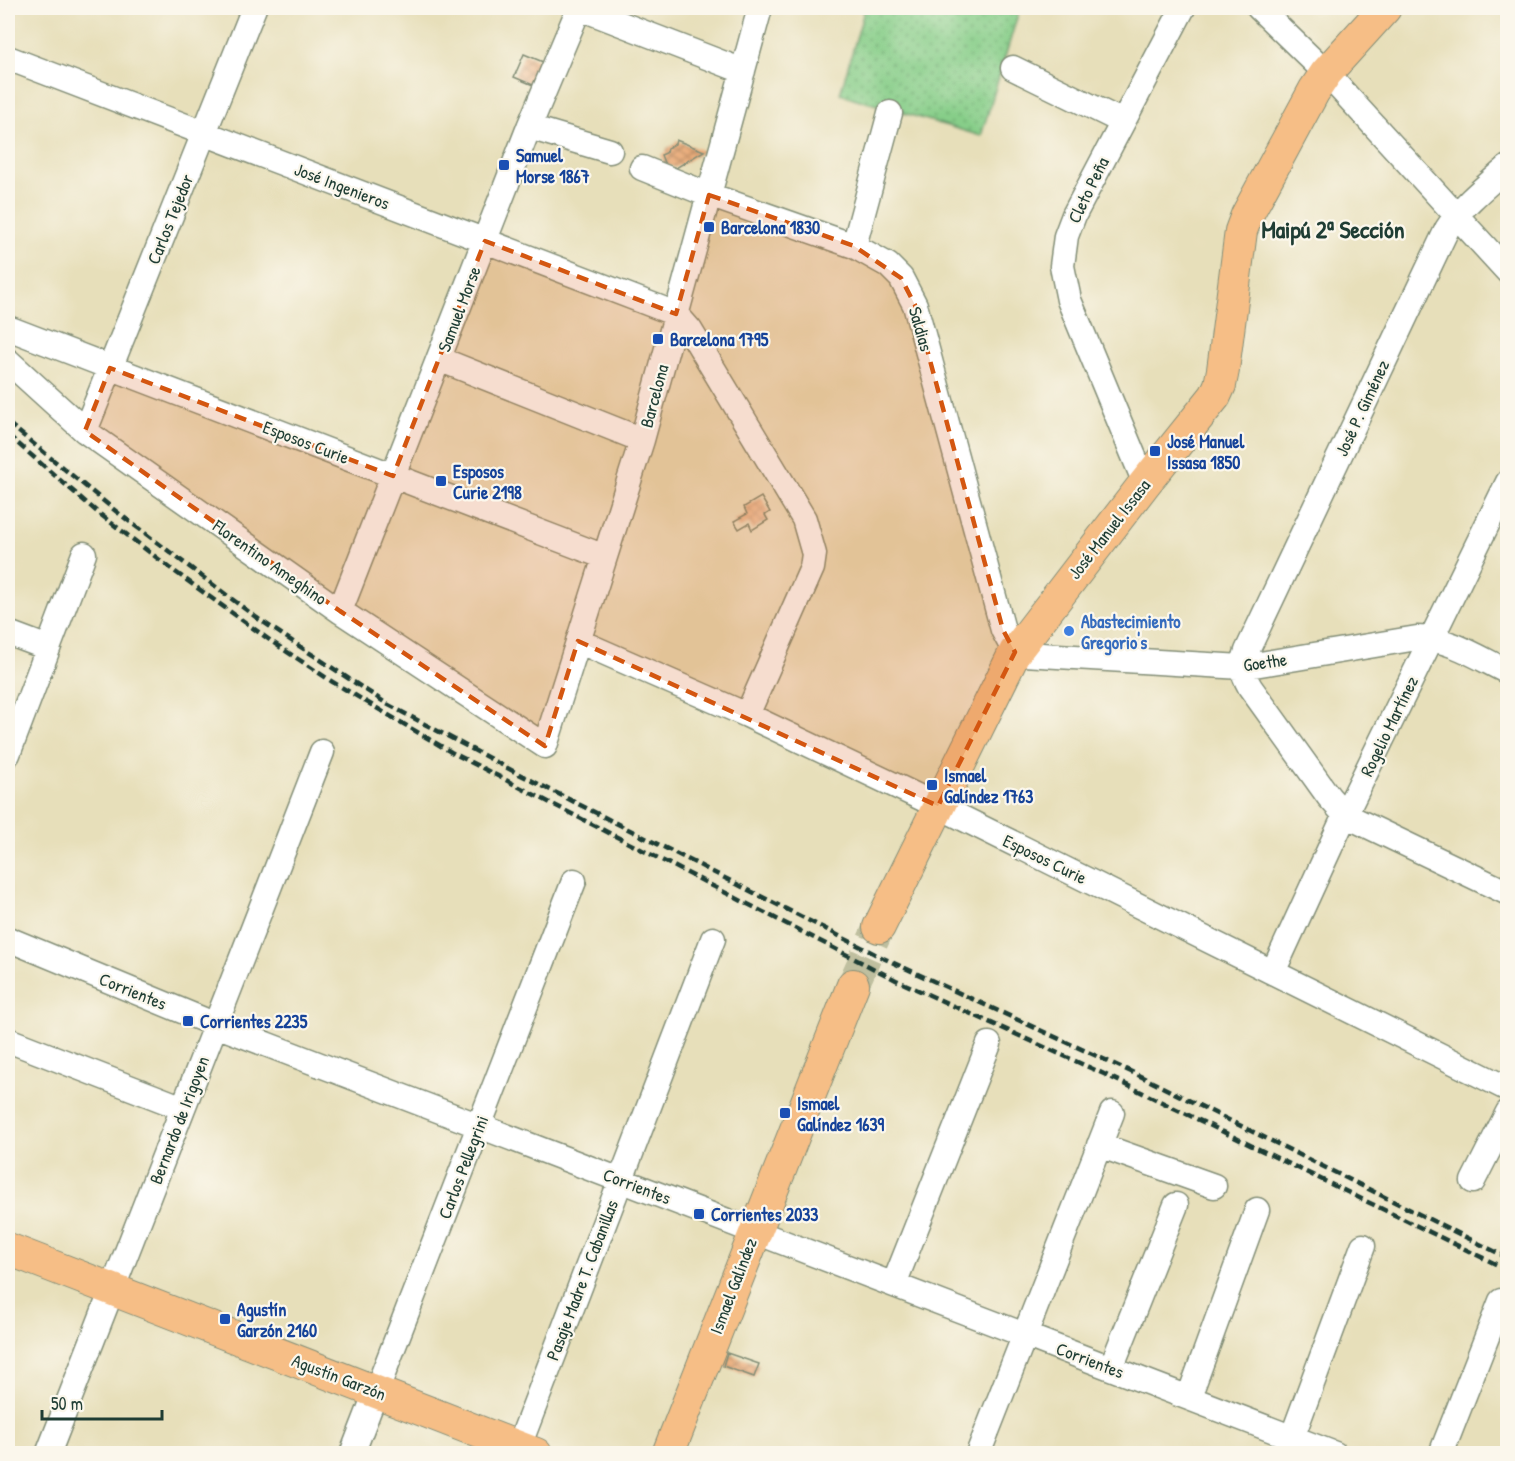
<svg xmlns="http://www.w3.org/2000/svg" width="1515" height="1461" font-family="'Patrick Hand',sans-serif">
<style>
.grass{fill:url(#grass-dots);stroke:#53865e;stroke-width:1.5}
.building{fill:url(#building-cross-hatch)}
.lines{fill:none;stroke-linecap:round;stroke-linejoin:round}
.major-tunnel{stroke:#bfbf9f;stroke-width:32;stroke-dasharray:32 16;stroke-linecap:butt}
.minor-casing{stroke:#838e77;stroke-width:27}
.major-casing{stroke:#838e77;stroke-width:34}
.minor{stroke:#fff;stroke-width:24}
.major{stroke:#f6be86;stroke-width:32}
.rail{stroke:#1f3d34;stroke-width:4.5;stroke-dasharray:9 4.5;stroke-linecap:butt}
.marked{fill:#d45610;fill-opacity:0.2;stroke:#d45610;stroke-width:4.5;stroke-dasharray:12 8;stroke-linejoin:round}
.transit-dot{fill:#1a4fb4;stroke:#fbf7ec;stroke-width:2}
.shop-dot{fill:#3f7fe0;stroke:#fbf7ec;stroke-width:2}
.labels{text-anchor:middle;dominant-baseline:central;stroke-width:4.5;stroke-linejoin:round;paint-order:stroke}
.transit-label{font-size:18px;font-weight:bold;fill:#164399;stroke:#fbf7ec;text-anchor:start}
.street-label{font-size:18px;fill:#1f3d34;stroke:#fbf7ec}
.shop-label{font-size:18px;font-weight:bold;fill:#366cbe;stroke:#fbf7ec;text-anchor:start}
.district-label{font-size:24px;font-weight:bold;fill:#1f3d34;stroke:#fbf7ec}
</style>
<defs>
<pattern id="grass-dots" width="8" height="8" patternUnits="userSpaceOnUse" patternTransform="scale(1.5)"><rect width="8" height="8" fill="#87ce89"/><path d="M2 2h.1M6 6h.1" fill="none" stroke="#6ea871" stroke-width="1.8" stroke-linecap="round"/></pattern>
<pattern id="building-cross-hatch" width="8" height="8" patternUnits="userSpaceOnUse" patternTransform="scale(1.5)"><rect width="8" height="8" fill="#eaad7c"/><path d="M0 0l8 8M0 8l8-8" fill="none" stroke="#bd8e66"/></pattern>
</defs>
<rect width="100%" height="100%" fill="#fbf7ec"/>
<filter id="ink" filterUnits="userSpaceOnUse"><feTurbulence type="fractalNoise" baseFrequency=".0167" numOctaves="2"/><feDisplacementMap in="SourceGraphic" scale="12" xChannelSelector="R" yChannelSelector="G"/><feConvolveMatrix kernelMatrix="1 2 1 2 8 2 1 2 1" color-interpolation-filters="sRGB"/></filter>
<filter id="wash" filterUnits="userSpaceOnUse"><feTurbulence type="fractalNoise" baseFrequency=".008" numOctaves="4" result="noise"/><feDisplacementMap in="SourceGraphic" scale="24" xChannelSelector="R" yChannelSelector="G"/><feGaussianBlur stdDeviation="1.35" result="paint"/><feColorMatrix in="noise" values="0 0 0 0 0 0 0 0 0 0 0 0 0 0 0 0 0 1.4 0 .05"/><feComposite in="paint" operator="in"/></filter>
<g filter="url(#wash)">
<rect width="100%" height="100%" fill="#e7dfba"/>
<path class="grass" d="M865 8H1008L1019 11 981 136 840 94Z"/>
<g id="blocks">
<path class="building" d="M524 54 543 62 533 85 514 77Z
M676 140 704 151 676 168 665 165 661 155 666 153 667 148 675 144Z
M761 497 770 512 765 515 768 520 752 530 749 523 739 529 734 521 747 514 744 507Z
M727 1353 759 1364 754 1377 723 1366Z"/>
</g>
</g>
<g filter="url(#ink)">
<use href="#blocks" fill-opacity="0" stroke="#838e77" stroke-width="1.5"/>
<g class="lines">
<path class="major-tunnel" d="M853 985 879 927"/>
<defs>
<path id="minor" d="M580 8 743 71
M1259 8 1326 73 1508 272
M8 58 676 314 690 330 804 519 814 554 812 568 747 715
M1013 68 1123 122
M529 127 610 151
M1508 167C1485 187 1463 204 1447 229L1247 651C1241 668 1241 671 1250 687L1329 797 1345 815 1508 893
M642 168 709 195 854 246 888 265 901 278 915 305 1003 630 1015 652 1024 654 1242 667 1417 638C1450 638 1479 658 1508 672
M854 246 890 113
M8 328 605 557
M439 359 642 440
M8 361 85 431 340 611 545 746 642 440 760 8
M85 431 254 8
M1145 483 1069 300 1062 266 1066 236 1074 215 1183 8
M340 611 529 127 579 8
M8 633 48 648
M578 641 747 715 938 806 1508 1089
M8 754 84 554
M8 939 216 1025 1335 1454
M1273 972 1345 815 1508 482
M8 1040 183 1108
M1099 1145 1214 1186
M1473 1181 1508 1112
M894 1284 989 1044
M1111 1368 1176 1205
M1189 1397 1257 1210
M48 1454 322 752
M352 1454 574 881
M516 1454 713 939
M978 1454 1112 1113
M1286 1454 1363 1246
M1441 1454 1501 1301"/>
<path id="major" d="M879 927 1015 652 1145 483 1215 396 1220 385 1223 370 1241 231 1247 215 1314 91 1326 73 1385 8
M8 1249 536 1454
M668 1454 853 985"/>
</defs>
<use href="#minor" class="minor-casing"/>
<use href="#major" class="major-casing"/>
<use href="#minor" class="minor"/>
<use href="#major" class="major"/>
<path class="rail" d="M8 423 117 512 257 618 387 704 515 772 883 958 1138 1075 1508 1258
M8 435 96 511 174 571 271 641 331 681 451 752 896 980 1104 1074 1508 1270"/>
</g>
</g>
<path class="marked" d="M709 195 854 246 901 278 915 305 1003 630 1015 652 938 806 578 641 545 746 340 611 85 431 110 368 393 476 485 241 676 314Z"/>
<g class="transit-dot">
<rect x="498" y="159" width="12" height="12" rx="3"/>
<rect x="703" y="221" width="12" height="12" rx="3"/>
<rect x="652" y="333" width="12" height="12" rx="3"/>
<rect x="1149" y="445" width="12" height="12" rx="3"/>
<rect x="435" y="475" width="12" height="12" rx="3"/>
<rect x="926" y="779" width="12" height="12" rx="3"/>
<rect x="182" y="1015" width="12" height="12" rx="3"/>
<rect x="779" y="1107" width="12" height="12" rx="3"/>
<rect x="693" y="1208" width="12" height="12" rx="3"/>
<rect x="219" y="1313" width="12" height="12" rx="3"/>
</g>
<circle class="shop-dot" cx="1069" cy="631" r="6"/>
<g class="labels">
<g class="transit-label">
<text x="516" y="155">Samuel<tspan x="516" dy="21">Morse 1867</tspan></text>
<text x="721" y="227">Barcelona 1830</text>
<text x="670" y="339">Barcelona 1795</text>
<text x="1167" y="441">José Manuel<tspan x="1167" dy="21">Issasa 1850</tspan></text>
<text x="453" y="471">Esposos<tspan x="453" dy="21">Curie 2198</tspan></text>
<text x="944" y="775">Ismael<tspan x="944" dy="21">Galíndez 1763</tspan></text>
<text x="200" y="1021">Corrientes 2235</text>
<text x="797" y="1103">Ismael<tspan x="797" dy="21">Galíndez 1639</tspan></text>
<text x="711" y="1214">Corrientes 2033</text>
<text x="237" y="1309">Agustín<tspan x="237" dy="21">Garzón 2160</tspan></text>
</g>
<g class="street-label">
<text transform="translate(342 186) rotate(21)">José Ingenieros</text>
<text transform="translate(1088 190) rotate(-64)">Cleto Peña</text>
<text transform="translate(170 219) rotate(-68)">Carlos Tejedor</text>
<text transform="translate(459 309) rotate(-69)">Samuel Morse</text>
<text transform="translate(921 329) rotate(74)">Saldias</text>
<text transform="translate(654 396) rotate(-75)">Barcelona</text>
<text transform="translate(1362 408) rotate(-65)">José P. Giménez</text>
<text transform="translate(306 442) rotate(21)">Esposos Curie</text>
<text transform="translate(1109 529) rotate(-52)">José Manuel Issasa</text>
<text transform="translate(270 562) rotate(35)">Florentino Ameghino</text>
<text transform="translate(1265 662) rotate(-8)">Goethe</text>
<text transform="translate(1389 726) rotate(-64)">Rogelio Martínez</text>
<text transform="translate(1045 859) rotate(26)">Esposos Curie</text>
<text transform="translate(133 991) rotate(22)">Corrientes</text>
<text transform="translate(179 1120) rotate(-69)">Bernardo de Irigoyen</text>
<text transform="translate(463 1167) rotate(-69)">Carlos Pellegrini</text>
<text transform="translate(637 1186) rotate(21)">Corrientes</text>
<text transform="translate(582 1280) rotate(-69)">Pasaje Madre T. Cabanillas</text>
<text transform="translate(733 1286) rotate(-69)">Ismael Galíndez</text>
<text transform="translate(1090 1360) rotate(21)">Corrientes</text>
<text transform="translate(339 1377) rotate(21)">Agustín Garzón</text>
</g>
<g class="shop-label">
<text x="1081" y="621">Abastecimiento<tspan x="1081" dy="21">Gregorio's</tspan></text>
</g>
<g class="district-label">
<text x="1333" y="229">Maipú 2ª Sección</text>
</g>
</g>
<rect width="1515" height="1461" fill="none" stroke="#fbf7ec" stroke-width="30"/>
<path d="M42 1410v9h120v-9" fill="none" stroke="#1f3d34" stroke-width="3"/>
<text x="51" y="1410" font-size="18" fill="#1f3d34" stroke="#fbf7ec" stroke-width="4.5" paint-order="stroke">50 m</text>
</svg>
